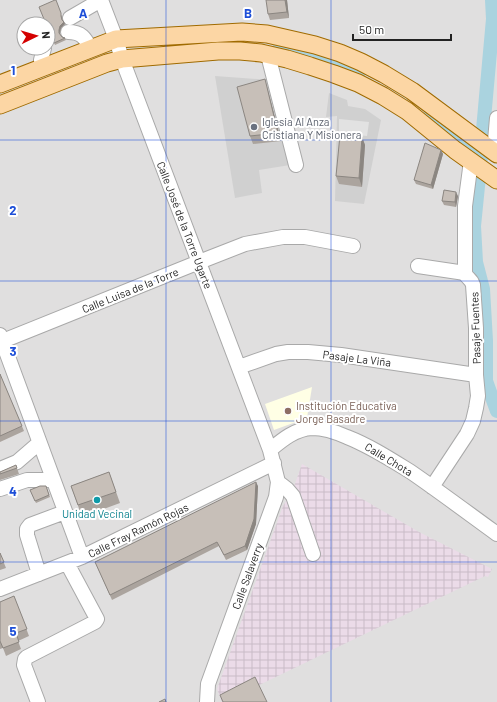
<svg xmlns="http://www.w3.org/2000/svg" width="497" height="702" font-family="Barlow,sans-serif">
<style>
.residential{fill:#e0dfdf;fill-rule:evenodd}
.industrial{fill:url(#industrial-grid)}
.education{fill:#ffffe5}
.religious{fill:#d0d0d0}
.parking{fill:#e2e2e2}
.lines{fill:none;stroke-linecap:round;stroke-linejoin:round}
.canal{stroke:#aad3df;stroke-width:14}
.minor-casing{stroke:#a9a9a9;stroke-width:16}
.major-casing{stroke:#a06b00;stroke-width:19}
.minor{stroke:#fff;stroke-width:14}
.major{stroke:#fcd6a4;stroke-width:17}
.wall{fill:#aba49e}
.shaded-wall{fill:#8b8681}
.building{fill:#c7bfb8;stroke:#8b8681}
.grid{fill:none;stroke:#1d4ed8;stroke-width:1;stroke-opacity:0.55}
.worship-dot{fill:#6b7280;stroke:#fff;stroke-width:1.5}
.education-dot{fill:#8d6e63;stroke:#fff;stroke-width:1.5}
.culture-dot{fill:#0f9aa8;stroke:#fff;stroke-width:1.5}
.labels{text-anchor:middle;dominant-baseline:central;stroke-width:4;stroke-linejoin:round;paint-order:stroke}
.worship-label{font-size:11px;fill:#5b616d;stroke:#fff;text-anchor:start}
.street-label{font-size:11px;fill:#222;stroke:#fff}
.education-label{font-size:11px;fill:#785e54;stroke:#fff;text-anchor:start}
.culture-label{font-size:11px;fill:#0d838f;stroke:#fff}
.grid-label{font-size:13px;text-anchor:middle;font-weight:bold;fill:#1d4ed8;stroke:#fff;stroke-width:4;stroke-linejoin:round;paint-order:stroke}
</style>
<defs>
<pattern id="industrial-grid" width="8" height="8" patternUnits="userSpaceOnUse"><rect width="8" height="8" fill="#ebdbe8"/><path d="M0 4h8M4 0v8" fill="none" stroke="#c9bcc7"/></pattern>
</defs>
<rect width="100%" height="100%" fill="#f2efe9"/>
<path class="residential" d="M0 0H497V702H0ZM24 24H48V48H24Z"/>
<path class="industrial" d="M302 464 419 532 492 569 488 577 485 576 224 702H222L217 689 283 506 292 492Z"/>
<path class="education" d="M312 387 307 418 274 430 265 404Z"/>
<path class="religious" d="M215 76 271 80 290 165 259 170 262 193 235 198Z
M329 93 347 100 348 106 365 109 381 120 364 204 335 201 337 116 326 117Z"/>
<path class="parking" d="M339 119 369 122 367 136 339 133Z"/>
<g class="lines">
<path class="canal" d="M492 0 493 19 483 130 481 156 474 226 476 262 483 289 486 341V381L497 411
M279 49 325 61 358 75
M428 118 481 156"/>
<defs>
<path id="minor" d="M101 0 116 39 122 59 270 450 278 482 276 497 208 684 207 702
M70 18 101 0
M68 32C82 32 85 38 91 49
M268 55 296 165
M42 68 41 60 44 48
M494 152 497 118
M418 266 465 273
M0 335 82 557
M0 342 199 262 245 244 283 237H305L353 246
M239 367 276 354 288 352H308L341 355 476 375
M270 450C282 440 295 429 312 428 324 428 336 432 347 437 370 446 390 459 411 472 440 492 468 513 497 534
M0 469 17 462 39 443
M278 482 287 489 293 496 313 554
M432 487 467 434 473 421 476 408 478 396 476 375V328L473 285C471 278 467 279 465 273V206L471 161
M0 489 27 480H53
M39 574 27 535V529L30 525 65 512
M0 589 82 557 274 463
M38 702 24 665 25 659 27 657 95 622 97 619 67 563"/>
<path id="major" d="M0 84 116 39 242 32 267 34 315 45 340 53 361 62 384 74 412 91 497 154
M0 105 107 63 122 59 218 51H240L261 53 287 59 310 66 334 74 358 83 383 96 407 111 455 150 497 180"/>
</defs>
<use href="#minor" class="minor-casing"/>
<use href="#major" class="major-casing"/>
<use href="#minor" class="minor"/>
<use href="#major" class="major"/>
</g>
<path class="wall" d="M287 0 289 18 270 20 268 14Z
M62 15V18L65 24 61 28 60 32V34L62 37 65 38 66 40 55 45 48 28Z
M267 87 281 141 253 144 250 136Z
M362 137 365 145 362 187 339 184 336 176Z
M441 150 443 154 433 189 416 184 414 180Z
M458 196 456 207 444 205 442 201Z
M0 374 24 431 0 442Z
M16 465 19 474 0 480V472Z
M109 472 120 503 82 517 71 486Z
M46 486 50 497 36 503 30 490Z
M258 486 256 524 247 550 226 560 219 546 112 600 95 562Z
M0 553 6 568 0 570Z
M14 596 29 636 18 641 21 649 6 656 3 648 0 649V602Z"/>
<path class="shaded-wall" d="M285 0H287L289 18 287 12Z
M64 22 65 24 61 28 60 32V35L59 30 60 26Z
M265 79 267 87 281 141 278 133Z
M362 137 365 145 362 187 359 178Z
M441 150 443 154 433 189 431 185Z
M456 192 458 196 456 207 455 202Z
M256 482 258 486 256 524 247 550 245 546Z"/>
<path class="building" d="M55 0H56L61 13V16L62 20 64 22 60 26 59 30V33L62 37 65 38 54 43 48 28V24H46L39 7Z
M266 0H285L287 12 268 14Z
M265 79 278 133 250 136 237 87Z
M340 135 362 137 359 178 336 176Z
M425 143 441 150 431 185 414 180Z
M444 190 456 192 455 202 442 201Z
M0 374 22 426 0 436Z
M16 465 17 468 0 474V472Z
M109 472 116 492 78 505 71 486Z
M256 482 254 519 245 546 224 555 217 542 110 595 95 562Z
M40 486H46L49 495 35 501 30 490Z
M0 553 4 562 0 564Z
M14 596 27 629 16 633 19 642 3 648 0 641V602Z
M255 677 267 702H223L220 695Z
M165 699 166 702H159Z"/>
<path class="grid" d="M166 0V702M331 0V702M0 140H497M0 281H497M0 421H497M0 562H497"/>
<circle class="worship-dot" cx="254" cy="127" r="4"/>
<circle class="education-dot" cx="288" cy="411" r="4"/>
<circle class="culture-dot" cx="97" cy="500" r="4"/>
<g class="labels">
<g class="worship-label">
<text x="262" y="121">Iglesia Al Anza<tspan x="262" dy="13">Cristiana Y Misionera</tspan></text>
</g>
<g class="street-label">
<text transform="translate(185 225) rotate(69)">Calle José de la Torre Ugarte</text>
<text transform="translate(130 290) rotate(-22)">Calle Luisa de la Torre</text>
<text transform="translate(475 328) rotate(-92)">Pasaje Fuentes</text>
<text transform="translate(357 358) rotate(7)">Pasaje La Viña</text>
<text transform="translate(389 459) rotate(31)">Calle Chota</text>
<text transform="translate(138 530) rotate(-26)">Calle Fray Ramón Rojas</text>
<text transform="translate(247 576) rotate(-70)">Calle Salaverry</text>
</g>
<g class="education-label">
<text x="296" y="405">Institución Educativa<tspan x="296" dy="13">Jorge Basadre</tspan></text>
</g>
<g class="culture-label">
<text x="97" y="513">Unidad Vecinal</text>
</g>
</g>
<g class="grid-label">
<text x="83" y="18">A</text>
<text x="248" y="18">B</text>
<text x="13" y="75">1</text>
<text x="13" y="215">2</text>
<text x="13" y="356">3</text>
<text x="13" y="496">4</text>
<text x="13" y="636">5</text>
</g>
<g transform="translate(36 36) rotate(85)"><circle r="19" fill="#ffffff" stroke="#a7a7a7"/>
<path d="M0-3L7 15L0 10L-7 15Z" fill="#d40000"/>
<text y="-6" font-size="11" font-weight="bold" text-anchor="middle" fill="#222222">N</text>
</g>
<path d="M353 34v6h98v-6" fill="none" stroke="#222222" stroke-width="2"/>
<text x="359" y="34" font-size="12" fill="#222222" stroke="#ffffff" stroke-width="3" paint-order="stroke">50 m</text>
</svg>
